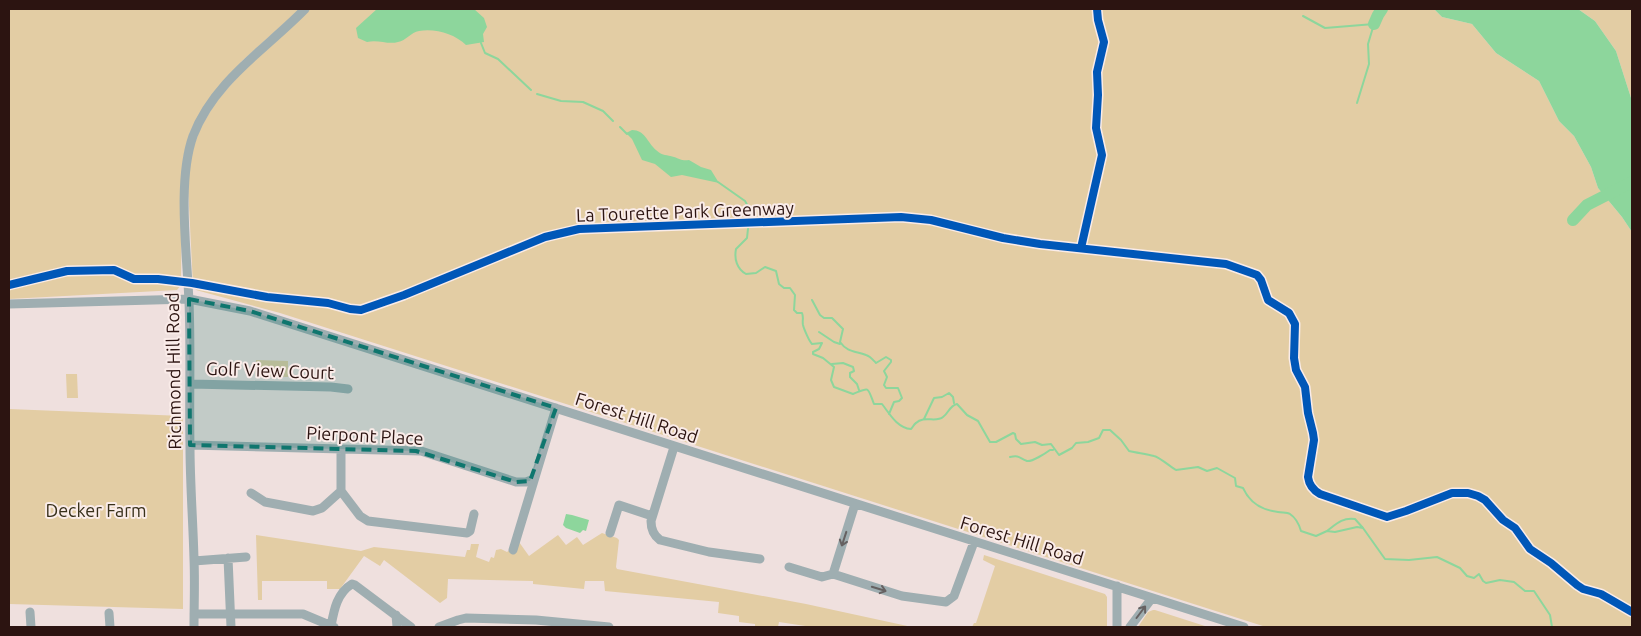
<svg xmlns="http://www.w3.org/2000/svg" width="1641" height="636" font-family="Ubuntu,sans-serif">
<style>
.green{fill:#e3cda4}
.water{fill:#8dd69c}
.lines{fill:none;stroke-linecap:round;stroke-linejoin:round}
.stream{stroke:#8dd69c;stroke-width:2}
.river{stroke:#8dd69c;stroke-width:12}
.minor{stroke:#9faeb1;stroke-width:9}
.cycleway-casing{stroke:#faece9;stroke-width:11}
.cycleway{stroke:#0057b8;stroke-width:8}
.oneway{stroke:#666161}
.marked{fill:#0f766e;fill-opacity:0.2;stroke:#0f766e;stroke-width:4;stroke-dasharray:10 6;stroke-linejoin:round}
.labels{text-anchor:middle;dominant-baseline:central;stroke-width:4;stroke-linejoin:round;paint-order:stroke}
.street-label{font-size:18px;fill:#2c1411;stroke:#faece9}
.park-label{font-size:18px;fill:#38301a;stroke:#faece9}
</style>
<rect width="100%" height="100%" fill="#efe0de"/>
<path class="green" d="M9 9H300L242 61 190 132 184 154 182 168 181 285 177 290 9 299Z
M310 9H1434L1442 17 1472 24 1496 53 1539 81 1559 121 1574 136 1591 167 1598 188 1622 217 1632 232V627H1266L280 313 196 290 193 285 188 186 191 153 201 127 216 102 241 73Z
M1578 9H1632V101L1616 51 1595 21Z
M256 360 288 361V377L255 376Z
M66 374H77L78 398H67Z
M9 409 183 416V609L9 604Z
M602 533 617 538 619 540 616 567 617 569 806 604 912 627H812L779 622 778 627H755V624L739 622V616L718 613 719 602 605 591 604 581H585L584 589 533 584V581L448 579 447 598 440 603 384 560 380 566 364 556 340 589H327V581H262V600H258L256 535 361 551 374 547 465 557 467 550H470L471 544H479L476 557 489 562 491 557 494 558 496 550 501 549 507 552 519 542 529 556 558 535 566 545 577 537 583 545Z
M984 555 1105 594 1107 597V627H972L974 623H976L995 566 983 560Z
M1153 610H1155L1208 627H1138L1148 612Z"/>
<path class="water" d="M377 9H474L484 18 487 27 483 34 484 42 466 45C455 34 435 28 419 31 411 32 406 41 398 42 388 45 378 39 367 42L358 38 356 28Z
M1434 9H1578L1595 21 1616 51 1632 101V232L1622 217 1598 188 1591 167 1574 136 1559 121 1539 81 1496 53 1472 24 1442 17Z
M632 130C645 130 647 142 656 150 664 157 666 154 674 157 680 159 682 161 689 160L701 167 711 170 719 183 682 175 671 177 655 164 642 160 632 139 626 133Z
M566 514 572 515 589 520 586 531 583 530 580 533 566 528 563 525Z"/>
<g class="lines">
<path class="stream" d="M1303 16 1325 28 1374 24 1368 44 1369 64 1357 103
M481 43 485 53 498 59 531 90
M537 94 561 101 583 102 603 111 613 121
M620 127 627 134
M718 182 745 201 750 210 747 238 736 249C734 259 737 269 746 274L756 273 765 267 776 271 779 284 784 288H790L795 295 794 310 797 313H802C804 318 802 320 803 325 804 329 809 341 812 344L822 343 819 349 813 352V354L823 358 834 367 831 380 834 387 853 394C870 387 867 386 874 404H882C889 413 897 428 911 429 913 427 914 424 916 423 924 415 936 423 943 417 949 413 949 406 957 404L967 415 978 421 990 442H996L1013 433 1015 434 1016 439 1021 444 1035 442 1042 445 1051 444 1059 455 1072 448 1076 443 1088 442 1099 438 1103 430H1110L1121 440 1129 451C1138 453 1146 454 1154 456 1159 457 1171 467 1176 470L1198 467 1207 471 1217 468 1235 478 1236 486 1243 488C1250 503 1261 510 1278 512 1282 513 1287 512 1290 514 1296 518 1299 524 1301 531L1316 536 1327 531 1335 532 1357 527 1363 528 1385 559 1409 560 1437 557 1460 568 1467 576 1474 578 1479 574 1483 581 1486 583 1500 580 1514 582 1525 591H1534L1550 615 1552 627
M812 300 820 315 824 318H832L843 329 840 342C847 352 855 351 866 355 870 356 873 360 876 363L886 357 891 360V362L884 371 887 377 884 385 886 388H898L902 398 899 401 894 402 889 414
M819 332 834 342 840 344
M832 364 843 363 853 367 854 371 850 373V377L857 384 859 390
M924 419 934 398 942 397 949 393 953 397 954 403
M1010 457C1020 455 1019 458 1027 461 1032 462 1046 453 1050 450H1053
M1327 531C1336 524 1343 517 1355 519L1363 528"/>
<path class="river" d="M1374 24 1378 15 1382 9
M1573 220 1587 205 1632 182"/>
<path class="minor" d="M9 304 189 299 250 311 1244 627
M191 384 331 387 348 389
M190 445 421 451 516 482H526L534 479
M674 447 651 521C651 529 653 535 660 540L709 552 760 559
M341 491 360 516 368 521 467 533 470 531 474 514
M251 493 265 502 313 511 322 508 341 491V449
M610 533 619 505 652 516
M513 550 556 408
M228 558 231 627
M194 561 246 557
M789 567 822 577 833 574 902 596 946 602 954 596 974 542
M833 574 855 504
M1117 586V627
M30 612 31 627
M109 613 110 627
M194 614H303L334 627
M396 615 397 627
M331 626C334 610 337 593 352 584L355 585 411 627
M194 627C194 605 195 582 194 559 193 521 190 483 190 446 189 398 191 350 189 302 187 253 177 181 193 136 214 81 266 49 305 9
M439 627 458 620 466 618 536 620 609 627
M1130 627 1152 598"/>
<defs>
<path id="cycleway" d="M1081 248 1102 155 1096 128 1098 95 1097 72 1104 42 1098 20 1097 9
M9 285 67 271 114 270 134 279H158L192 283 267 297 328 303 350 309 361 310 404 295 545 237 579 229 901 217 931 220 1003 238 1040 244 1226 264 1257 275 1261 280 1268 300 1289 313 1295 324 1294 358 1296 370 1305 387 1308 413 1313 433 1314 440 1308 477C1309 485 1313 490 1320 494L1387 517 1406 511 1452 493H1468L1478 496 1485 500 1503 520 1515 528 1530 549 1551 563 1577 585 1583 589 1601 594 1632 612"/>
</defs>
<use href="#cycleway" class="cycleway-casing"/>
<use href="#cycleway" class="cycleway"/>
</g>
<defs><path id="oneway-shaft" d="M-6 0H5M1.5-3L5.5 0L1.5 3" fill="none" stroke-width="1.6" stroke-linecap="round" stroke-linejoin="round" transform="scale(1.25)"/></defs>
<g class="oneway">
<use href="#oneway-shaft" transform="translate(844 539) rotate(108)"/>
<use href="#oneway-shaft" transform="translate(879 589) rotate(17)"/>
<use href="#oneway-shaft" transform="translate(1141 612) rotate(-53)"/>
</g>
<path class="marked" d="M189 299 250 311 556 408 530 481 516 482 416 451 190 445Z"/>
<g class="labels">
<g class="street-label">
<text transform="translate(685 211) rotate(-2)">La Tourette Park Greenway</text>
<text transform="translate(270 370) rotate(2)">Golf View Court</text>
<text transform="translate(173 371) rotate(-91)">Richmond Hill Road</text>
<text transform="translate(637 417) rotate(18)">Forest Hill Road</text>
<text transform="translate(365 435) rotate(3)">Pierpont Place</text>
<text transform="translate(1022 540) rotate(17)">Forest Hill Road</text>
</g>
<g class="park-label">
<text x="96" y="510">Decker Farm</text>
</g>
</g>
<rect width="1641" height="636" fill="none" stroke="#2c1411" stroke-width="20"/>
</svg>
